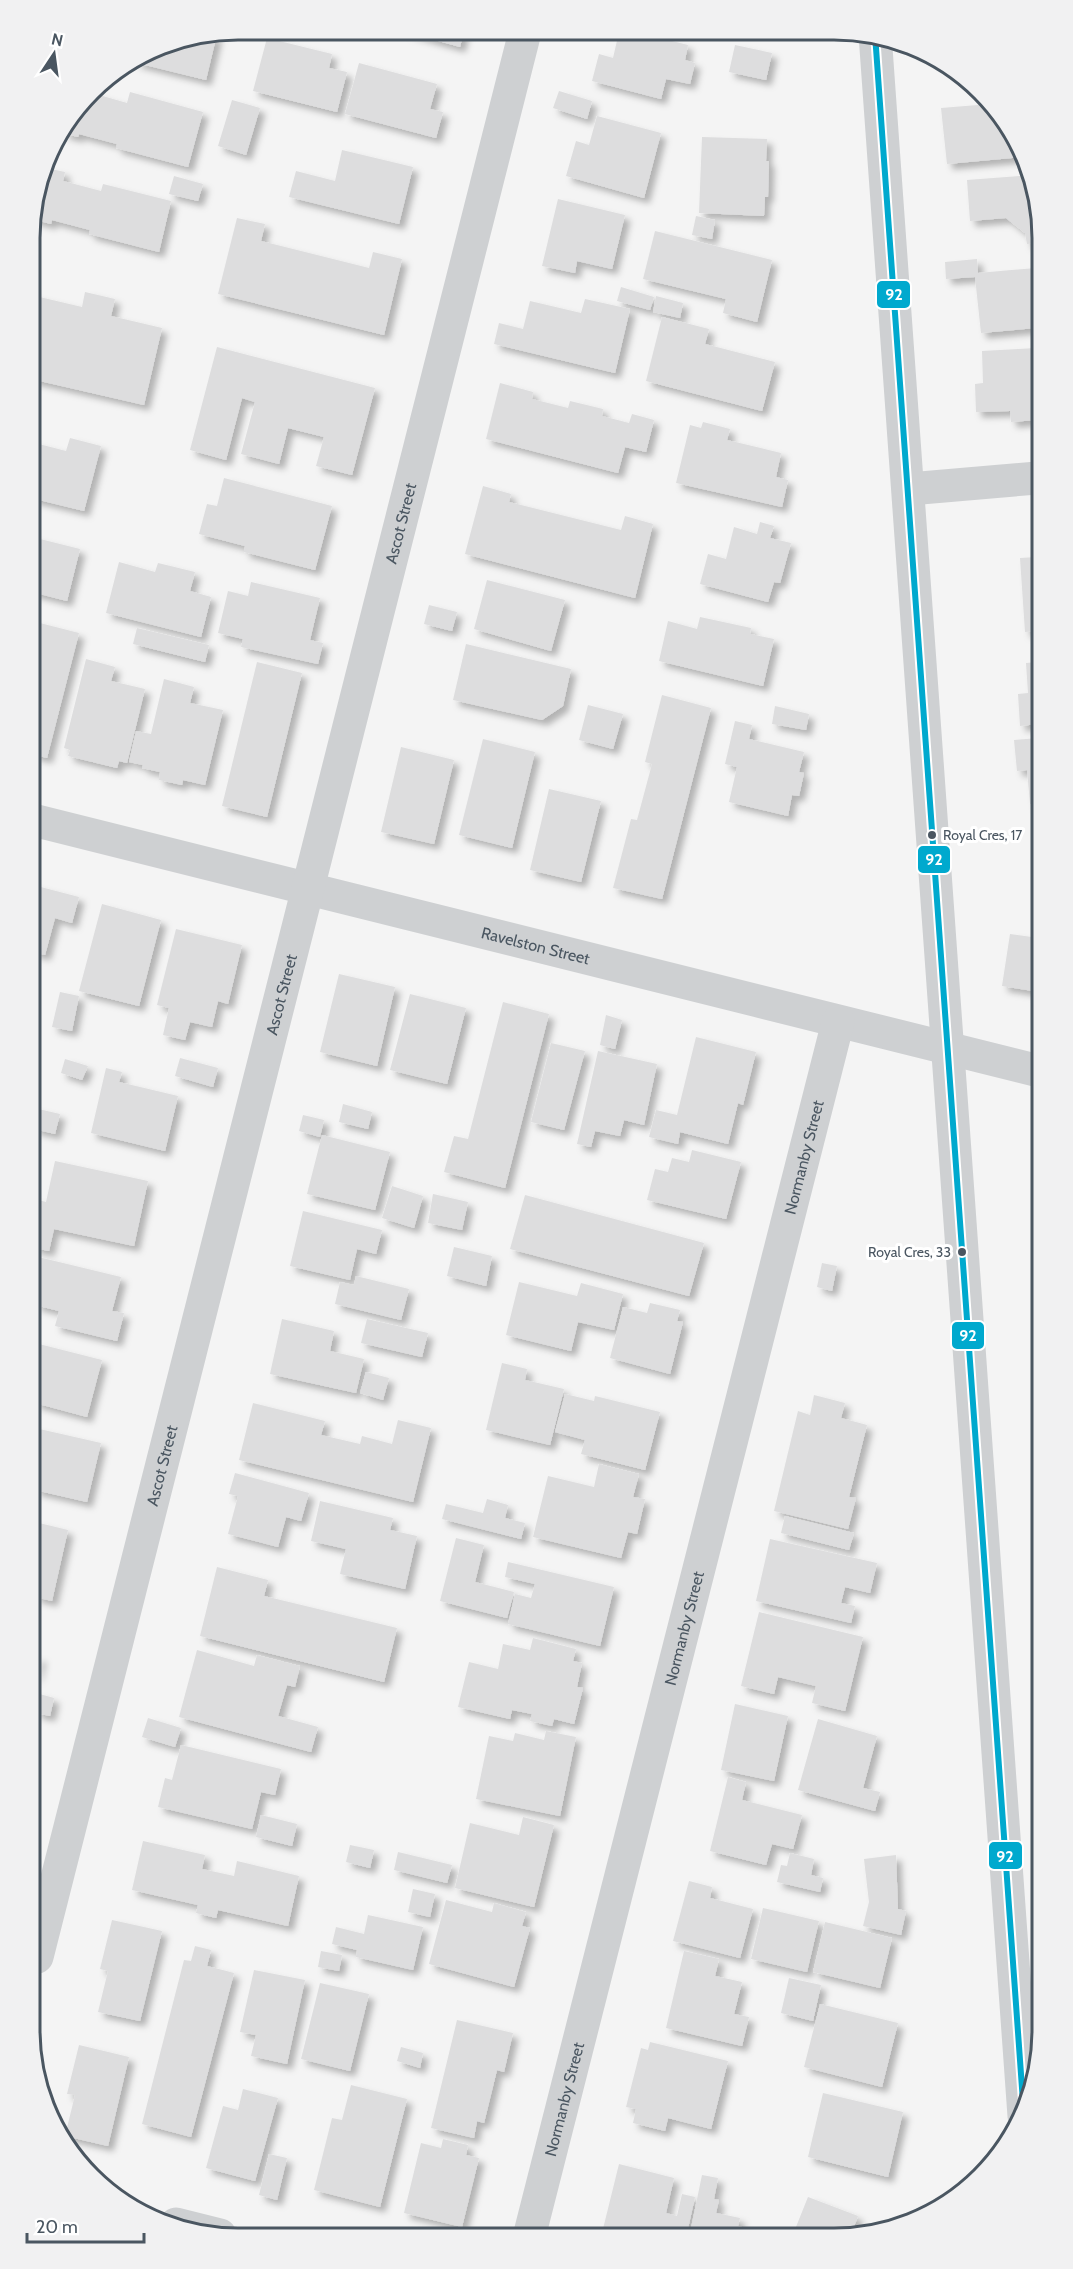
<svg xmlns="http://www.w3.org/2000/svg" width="1073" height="2269" font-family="Cabin,sans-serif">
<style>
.green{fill:#d9f2e3}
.building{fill:#ddddde;filter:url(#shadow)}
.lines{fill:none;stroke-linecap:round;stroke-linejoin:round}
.street{stroke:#ced0d2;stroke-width:33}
.bus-1-casing{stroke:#fff;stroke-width:10}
.bus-1{stroke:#00a9ce;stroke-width:6}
.bus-dot{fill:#4a5661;stroke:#fff;stroke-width:2}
.labels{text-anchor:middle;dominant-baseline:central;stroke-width:6;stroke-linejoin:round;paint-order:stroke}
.bus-label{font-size:14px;fill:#4a5661;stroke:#fff;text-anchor:start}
.street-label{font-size:16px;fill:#4a5661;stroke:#fff}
.rim{fill:none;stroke:#4a5661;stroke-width:3}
.line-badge{stroke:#fff;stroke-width:2}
.badge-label{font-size:16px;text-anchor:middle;font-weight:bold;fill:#fff}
</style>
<defs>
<filter id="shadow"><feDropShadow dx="5.5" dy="5.5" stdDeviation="3" flood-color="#0004"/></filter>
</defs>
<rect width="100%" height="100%" fill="#f4f4f4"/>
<path class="green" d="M1034 1224H1040V1304Z"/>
<path class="building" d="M403 31H464L460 47Z
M619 32H636L688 45 685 60 695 63 690 84 666 79 661 99 592 81 599 54 613 58Z
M217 34 206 80 133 62 159 46Z
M267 38 332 54 329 68 347 72 337 112 253 91Z
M735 45 772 53 766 80 729 72Z
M359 63 437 84 430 109 443 112 436 138 345 114Z
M559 91 592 101 587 119 553 108Z
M130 92 203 112 188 167 116 148 117 144 79 134 78 137 62 133 92 93 127 103Z
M232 100 260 108 246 155 218 146Z
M990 104 1015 134 1024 157 947 164 941 108Z
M597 116 661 133 644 198 566 176 576 141 589 145Z
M702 137 767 139 766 161H769L768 197H765L764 216 699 213Z
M342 150 413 167 399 224 289 197 296 171 335 181Z
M46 168 65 172 63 181 101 191 103 184 171 201 159 252 89 234 90 230 52 220 51 224 32 219Z
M1032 175 1036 185V243L1027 244 1025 233 1006 218 970 221 967 180Z
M174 176 203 184 198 201 169 194Z
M558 199 625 215 612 269 577 261 575 273 542 266Z
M696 216 715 220 712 239 692 235Z
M237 218 265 224 261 241 369 268 373 252 402 259 384 335 218 294Z
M655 231 772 260 757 322 723 313 726 299 643 279Z
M977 259 978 273 1036 268V328L981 333 975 277 946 279 945 262Z
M621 287 654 297 650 310 617 301Z
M85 292 115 299 111 316 162 328 144 405 31 379V295L82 307Z
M656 296 683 303 680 318 653 312Z
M585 299 630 309 615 373 494 344 499 323 523 329 530 301 581 313Z
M662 317 709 329 705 344 775 362 762 411 646 381Z
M217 347 375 388 352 475 316 466 324 437 288 428 279 464 241 454 255 402 242 398 226 460 190 450Z
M1036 348 1037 420 1011 422 1010 411 976 412 975 384 983 383 982 351Z
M500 383 533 392 532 399 568 408 570 401 603 409 602 416 629 423 632 414 654 420 646 452 625 447 618 473 486 439Z
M703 422 730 429 727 440 781 453 776 477 788 480 782 507 676 483 690 425 701 428Z
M70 438 101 446 84 511 31 498V442L66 451Z
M224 478 332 506 315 570 244 552 245 546 199 534 207 504 217 506Z
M483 486 511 494 509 502 621 530 625 516 653 524 635 598 465 554Z
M760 522 774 526 770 538 791 543 780 583 774 582 768 602 700 584 708 554 726 559 734 527 757 534Z
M32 537 80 549 67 601 32 592Z
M1037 557V631L1025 632 1020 558Z
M119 562 155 572 158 563 195 572 190 591 211 597 201 637 106 613Z
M487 580 565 600 551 651 474 629Z
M251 582 320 598 310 640 323 643 318 664 241 647 243 639 218 633 228 591 248 596Z
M429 605 457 612 452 631 424 624Z
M700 617 751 628 750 634 774 639 763 686 659 661 668 621 697 629Z
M32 621 79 633 47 758 32 754Z
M137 628 209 645 205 662 133 644Z
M466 644 571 669 563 706 542 720 453 700Z
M86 659 115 667 111 681 145 689 127 763 119 761 117 768 68 756 70 750 64 748Z
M257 662 302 673 267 817 222 806Z
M1038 662V724L1020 726 1018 694 1028 693 1026 663Z
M164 679 194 687 190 703 223 710 205 785 183 780 182 785 159 780 160 772 142 768 143 765 129 762 136 731 151 734Z
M662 695 711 708 662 899 613 888 631 819 637 820 652 764 645 762Z
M588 705 623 714 613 749 579 740Z
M775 706 809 714 806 730 772 724Z
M735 721 752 725 749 739 804 752 799 772 804 773 799 796 792 795 788 816 729 802 737 767 725 764Z
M1038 738V804H1030L1027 770 1017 771 1014 740Z
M483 739 535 752 512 848 459 835Z
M401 747 454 760 434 844 381 832Z
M549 789 601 801 581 882 530 870Z
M33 885 79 897 72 923 55 918 45 955 33 952Z
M102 904 161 920 139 1006 79 991Z
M176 929 242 945 228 1004 218 1001 212 1027 190 1022 185 1040 163 1035 169 1008 157 1005Z
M1010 934 1039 938V992L1002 986Z
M339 974 395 987 377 1066 320 1052Z
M60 992 79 996 72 1031 52 1027Z
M410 994 466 1008 447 1084 390 1070Z
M503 1002 549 1014 505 1188 444 1172 454 1136 468 1139Z
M606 1015 622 1020 615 1049 600 1045Z
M696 1037 756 1052 743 1105 738 1103 728 1144 680 1132 678 1144 649 1137 656 1110 677 1115Z
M551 1043 585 1051 564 1130 531 1122Z
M598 1051 657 1064 644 1125 624 1120 620 1136 595 1131 591 1147 577 1144Z
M180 1058 218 1068 213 1087 175 1076Z
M65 1059 88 1066 82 1080 61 1073Z
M106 1068 122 1072 119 1082 178 1096 165 1151 91 1133Z
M343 1104 372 1112 368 1129 339 1122Z
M34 1108 60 1114 55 1134 34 1129Z
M303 1115 324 1120 320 1137 299 1131Z
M322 1135 390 1152 375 1210 307 1194Z
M692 1150 741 1162 726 1219 647 1200 655 1169 668 1172 672 1158 689 1162Z
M55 1161 148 1181 134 1246 54 1229 49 1251 34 1248V1199L46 1202Z
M392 1186 423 1196 414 1228 382 1218Z
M433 1194 468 1202 462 1230 428 1223Z
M525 1195 704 1243 689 1296 510 1249Z
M303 1211 382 1230 376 1254 357 1249 350 1280 290 1266Z
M454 1247 492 1256 486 1286 447 1276Z
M34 1256 121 1277 112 1311 124 1313 117 1341 55 1326 59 1311 35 1305 38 1293H34Z
M822 1263 837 1266 832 1291 817 1287Z
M356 1276 409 1289 401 1320 335 1304 340 1282 354 1285Z
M519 1282 577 1296 581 1283 623 1294 614 1330 578 1322 571 1351 506 1335Z
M650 1303 680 1310 677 1321 683 1322 670 1374 610 1358 623 1307 647 1313Z
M282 1319 334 1331 330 1351 364 1359 356 1393 270 1374Z
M367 1319 428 1333 422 1357 361 1343Z
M35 1343 102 1360 87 1417 35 1403Z
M502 1363 527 1369 525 1380 564 1389 550 1445 486 1430Z
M366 1372 389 1378 383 1400 360 1393Z
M565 1394 594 1401 595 1396 660 1412 645 1470 581 1454 585 1440 555 1432Z
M814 1395 845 1403 841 1418 867 1425 849 1497 856 1498 848 1529 774 1511 798 1411 810 1415Z
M253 1403 325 1421 321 1435 360 1444 362 1436 392 1444 398 1420 431 1428 413 1502 239 1460Z
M35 1428 101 1443 87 1502 35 1490Z
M599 1464 639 1474 633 1497 645 1499 637 1534 628 1532 621 1558 533 1537 548 1476 594 1487Z
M235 1473 309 1493 301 1521 286 1517 278 1547 228 1534 238 1496 229 1494Z
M487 1499 508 1505 505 1518 525 1523 521 1539 442 1519 446 1504 483 1513Z
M320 1501 393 1518 390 1530 417 1536 405 1589 340 1574 346 1549 311 1541Z
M785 1516 854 1533 849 1550 781 1533Z
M35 1522 68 1530 52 1601 35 1597Z
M456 1538 484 1545 475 1582 514 1592 507 1618 440 1601Z
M770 1539 877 1563 870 1593 845 1587 841 1603 855 1606 851 1623 756 1601Z
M508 1562 614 1587 600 1646 508 1624 515 1594 531 1598 535 1584 505 1577Z
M217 1567 268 1580 264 1596 397 1628 384 1682 200 1636Z
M759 1612 863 1637 845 1711 812 1703 816 1686 778 1677 774 1694 741 1686Z
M533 1638 576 1649 573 1661 582 1663 577 1687 583 1688 574 1724 554 1719 552 1726 530 1721 532 1714 512 1710 510 1719 458 1707 469 1662 498 1669 503 1644 530 1650Z
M197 1650 254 1666 257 1655 300 1666 295 1687 287 1685 278 1716 318 1727 311 1752 179 1717Z
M36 1656 41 1657 37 1677H36Z
M36 1693 54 1698 50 1716 36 1713Z
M735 1704 788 1716 774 1781 721 1770Z
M148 1718 181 1728 175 1747 142 1737Z
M818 1719 877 1736 863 1788 880 1792 875 1811 798 1790Z
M546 1731 576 1737 560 1816 476 1799 489 1736 513 1741 515 1733 544 1740Z
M181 1745 281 1769 275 1795 261 1792 252 1829 158 1807 165 1778 172 1780Z
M728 1777 746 1782 742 1800 802 1815 793 1849 772 1844 766 1865 710 1851Z
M261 1815 297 1824 292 1846 256 1837Z
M523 1817 554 1825 534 1907 455 1888 470 1823 519 1835Z
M143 1841 205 1855 202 1869 234 1876 237 1861 299 1876 288 1926 218 1910 216 1918 196 1913 198 1905 132 1890Z
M350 1845 374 1850 370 1868 346 1862Z
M398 1852 452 1865 447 1883 394 1870Z
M790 1853 814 1859 811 1875 823 1878 820 1892 777 1882 781 1865 787 1866Z
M896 1855 898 1909 906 1911 901 1935 863 1926 869 1902 864 1859Z
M689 1881 712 1887 710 1898 753 1909 740 1958 673 1941Z
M413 1889 435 1894 430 1917 408 1912Z
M446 1900 492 1912 494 1903 526 1912 522 1926 530 1928 514 1987 429 1964Z
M763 1908 819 1921 807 1972 751 1959Z
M368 1915 423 1927 413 1970 356 1957 357 1950 332 1944 336 1927 364 1934Z
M112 1920 162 1931 140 2021 98 2012 108 1971 100 1969Z
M825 1922 892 1938 880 1988 813 1972Z
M195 1946 211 1950 207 1966 234 1973 191 2137 142 2124 184 1960 191 1961Z
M321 1951 342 1955 339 1971 318 1967Z
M684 1951 719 1959 715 1976 742 1982 734 2014 749 2017 742 2046 666 2028Z
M254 1970 305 1980 287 2064 251 2056 256 2035 240 2032Z
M789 1978 821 1985 813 2021 781 2013Z
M320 1983 369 1994 350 2071 301 2059Z
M820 2004 898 2023 882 2087 804 2067Z
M457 2020 513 2033 504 2072 497 2070 484 2123 477 2121 474 2138 431 2128Z
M650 2042 728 2061 711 2129 668 2118 665 2131 633 2123 636 2109 626 2107 641 2048 648 2050Z
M79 2045 129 2057 108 2146 65 2136 75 2095 67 2094Z
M401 2047 423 2053 420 2068 397 2061Z
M351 2085 407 2099 380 2207 314 2190 332 2118 342 2120Z
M243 2089 278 2098 255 2181 206 2168 223 2106 238 2110Z
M823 2093 903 2112 888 2177 808 2157Z
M443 2139 468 2145 466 2155 479 2158 462 2227 404 2213 421 2143 441 2148Z
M269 2154 287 2158 277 2200 259 2195Z
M619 2164 674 2178 666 2213 677 2216 682 2194 695 2197 687 2233H602Z
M702 2175 718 2178 714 2199 719 2200 716 2213 740 2218 738 2226 760 2232 690 2233Z
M808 2197 858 2216 852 2232H794Z"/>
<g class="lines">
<g class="street">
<path d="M875 34 1024 2116"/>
<path d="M909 489 1037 478"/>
<path id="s1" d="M33 820 1039 1071"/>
<path id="s2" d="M37 1957 525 32"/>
<path d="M176 2224 220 2235"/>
<path id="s3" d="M530 2233 838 1022"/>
</g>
<defs>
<path id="bus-1" d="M875 34 1024 2116"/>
</defs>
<use href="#bus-1" class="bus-1-casing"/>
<use href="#bus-1" class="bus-1"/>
</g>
<g class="bus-dot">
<circle cx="932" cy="835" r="5"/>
<circle cx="962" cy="1252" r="5"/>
</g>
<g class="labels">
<g class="bus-label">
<text x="943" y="835">Royal Cres, 17</text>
<text x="951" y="1252" text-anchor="end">Royal Cres, 33</text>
</g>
<g class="street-label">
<text stroke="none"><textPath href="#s2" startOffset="1479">Ascot Street</textPath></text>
<text stroke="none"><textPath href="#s1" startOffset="518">Ravelston Street</textPath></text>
<text stroke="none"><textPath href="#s2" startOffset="993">Ascot Street</textPath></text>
<text stroke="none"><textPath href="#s3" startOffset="1110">Normanby Street</textPath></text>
<text stroke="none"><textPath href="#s2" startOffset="507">Ascot Street</textPath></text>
<text stroke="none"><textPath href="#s3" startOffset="624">Normanby Street</textPath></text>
<text stroke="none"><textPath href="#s3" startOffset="138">Normanby Street</textPath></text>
</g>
</g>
<path d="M0 0H1073V2269H0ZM238 40H834A198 198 0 0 1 1032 238V2030A198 198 0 0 1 834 2228H238A198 198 0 0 1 40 2030V238A198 198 0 0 1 238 40Z" fill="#f1f1f2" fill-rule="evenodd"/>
<path class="rim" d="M238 40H834A198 198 0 0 1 1032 238V2030A198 198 0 0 1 834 2228H238A198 198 0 0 1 40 2030V238A198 198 0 0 1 238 40Z"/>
<g class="line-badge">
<rect x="876" y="280" width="35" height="29" rx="6" fill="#00a9ce"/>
<rect x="917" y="845" width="34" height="29" rx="6" fill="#00a9ce"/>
<rect x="951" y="1321" width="34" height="29" rx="6" fill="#00a9ce"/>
<rect x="988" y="1841" width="35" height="29" rx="6" fill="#00a9ce"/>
</g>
<g class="badge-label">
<text x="894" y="300">92</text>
<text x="934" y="865">92</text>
<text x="968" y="1341">92</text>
<text x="1005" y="1862">92</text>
</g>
<g transform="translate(54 54) rotate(13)" stroke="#ffffff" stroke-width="4.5" paint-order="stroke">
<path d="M0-4.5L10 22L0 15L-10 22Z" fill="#4a5661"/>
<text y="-9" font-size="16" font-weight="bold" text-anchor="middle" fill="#4a5661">N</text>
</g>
<path d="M27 2233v9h117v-9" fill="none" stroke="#4a5661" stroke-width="3"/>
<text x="36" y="2233" font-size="18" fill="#4a5661" stroke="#ffffff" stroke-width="4.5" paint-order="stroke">20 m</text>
</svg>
